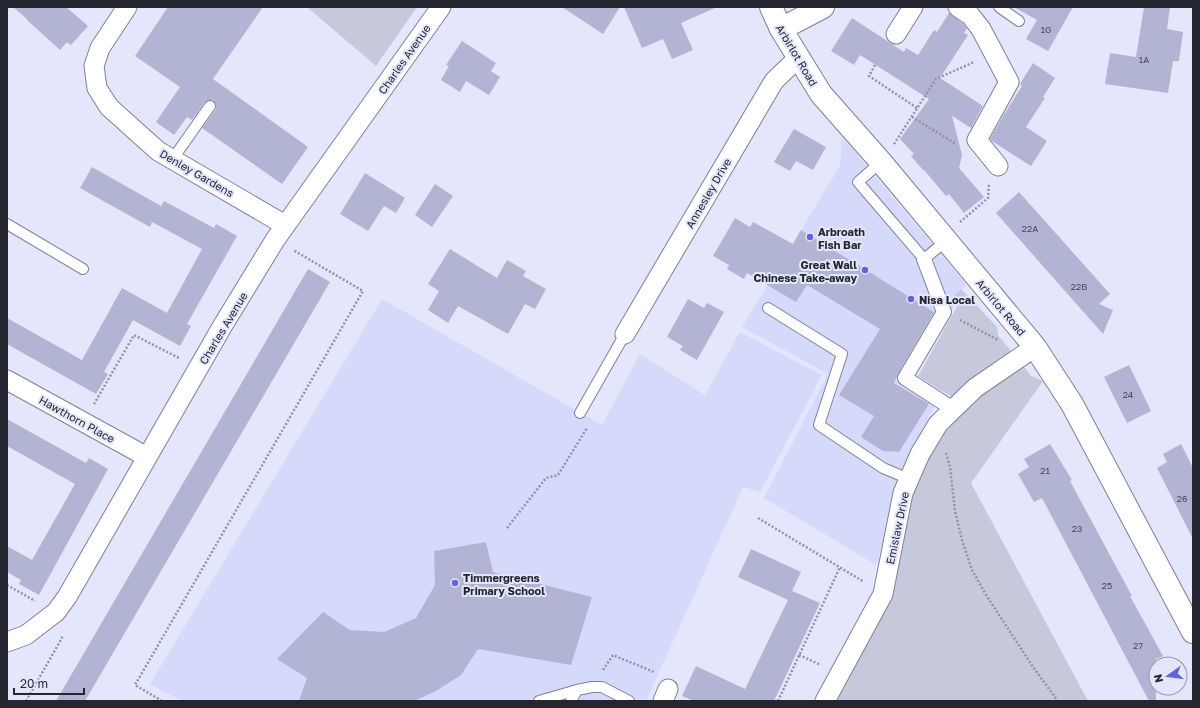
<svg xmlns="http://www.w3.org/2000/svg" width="1200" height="708" font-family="'Golos Text',sans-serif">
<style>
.built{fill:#d6dafa}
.green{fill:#c6c9db}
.building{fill:#b1b5d3}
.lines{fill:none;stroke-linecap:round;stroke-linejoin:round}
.service-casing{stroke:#7e8198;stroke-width:12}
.pedestrian-casing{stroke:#7e8198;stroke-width:16}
.minor-casing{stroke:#7e8198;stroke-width:21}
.tertiary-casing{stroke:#7e8198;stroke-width:24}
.secondary-casing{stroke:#7e8198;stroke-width:24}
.path{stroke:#9293a4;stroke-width:2.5;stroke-dasharray:2 2;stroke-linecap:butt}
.service{stroke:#fff;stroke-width:10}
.pedestrian{stroke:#fff;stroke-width:14}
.minor{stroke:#fff;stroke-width:19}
.tertiary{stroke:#fff;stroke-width:22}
.secondary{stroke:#fff;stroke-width:22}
.poi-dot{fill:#6463dc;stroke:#e4e6fb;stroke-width:1.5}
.labels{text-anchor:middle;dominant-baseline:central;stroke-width:4;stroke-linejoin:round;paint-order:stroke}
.number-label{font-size:9px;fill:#484a59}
.street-label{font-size:11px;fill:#252630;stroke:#e4e6fb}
.poi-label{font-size:11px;font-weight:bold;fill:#252630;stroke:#e4e6fb;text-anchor:start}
</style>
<rect width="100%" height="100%" fill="#e4e6fb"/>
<path class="built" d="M842 137 966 284 915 376 941 393 907 461 876 565 764 498 828 374 742 327 840 166Z
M382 299 602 425 640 354 705 395 740 332 822 375 760 492 743 487 646 701H182L150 684Z"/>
<path class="green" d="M307 7H417L376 66Z
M961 289 997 327 998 335 1031 376 1043 381 971 483 1088 701H836L887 598 908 495 960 401 942 391 918 376 958 305 949 301Z"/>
<path class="building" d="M13 7H66L88 26 71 45 67 42 60 50 27 20V19Z
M168 7H263L213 79 308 147 282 184 202 128 216 109V104L213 100H210L205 102 192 120 187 117 174 135 156 122 180 87 135 56Z
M562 7H620L603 34Z
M624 7H717L681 23 693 50 672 59 663 39 642 48Z
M1014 7H1073L1048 51 1026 39 1037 20Z
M1144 7H1170L1167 29 1183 32 1179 61H1173L1168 93 1105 84 1110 53 1136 57Z
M949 13 962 23 967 28 964 33 968 35 940 78 983 106 971 128 952 116 962 155 959 168 984 197 964 213 949 194 946 196 924 170H923L911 156 914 154 900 139 929 99 860 55 854 65 831 51 852 18 904 52 906 48 918 55 934 30 937 32Z
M462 41 496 63 491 71 500 77 489 95 466 81 460 92 441 80 449 66 446 65Z
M1033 63 1055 78 1043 97 1045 98 1026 127 1047 141 1031 166 992 141 990 139 1003 116 1022 86 1020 84Z
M794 129 826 147 813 170 796 161 790 171 774 162Z
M92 167 161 206 164 201 214 228 216 224 237 236 187 324 191 326 180 346 133 320 104 372 108 374 96 394 7 344V318L82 360 122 288 167 313 202 249 152 222 150 227 80 188Z
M365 173 405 198 396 213 384 206 368 231 340 214Z
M435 184 453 196 432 227 415 215Z
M1019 192 1110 294 1099 304 1113 310 1103 334 996 213Z
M735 218 750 227 753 222 793 244 801 230 934 312 898 374 894 383 929 404 899 452 883 451 861 437 874 416 839 395 880 329 807 285 796 302 747 273 744 279 727 269 729 265 713 256Z
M450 249 497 278 507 260 526 271 523 276 546 289 535 309 525 304 508 334 458 306 448 323 428 310 439 291 428 284Z
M308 269 330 282 85 701H56Z
M688 299 704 308 707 303 724 312 697 360 680 350 683 346 667 337Z
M1129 365 1151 411 1127 423 1104 377Z
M7 419 86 463 89 458 108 469 39 595 19 584 21 580 7 572V546L32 560 75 484 7 446Z
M1050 444 1072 480 1070 481 1132 596H1130L1163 656 1156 659V701H1149L1042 498 1034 502 1018 474 1029 467 1024 459Z
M1181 444 1193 468V539L1157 468 1167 462 1163 454Z
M486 542 493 572 592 597 571 665 478 649 461 675 436 691 414 701H299L307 678 277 659 323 612 350 630 384 632 416 618 435 585 434 551Z
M751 549 801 572 792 591 820 603 774 701H694L682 696 696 666 745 689 788 600 738 577Z"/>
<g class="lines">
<defs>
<path id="service" d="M999 7 1019 21
M172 160 210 106
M881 162 858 182 924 259 946 241
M7 224 83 269
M768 308 842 354 819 425 883 468 909 479
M580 413 625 334
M577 690 592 687H602L629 701
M539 701 577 690 571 701"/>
<path id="pedestrian" d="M924 259 944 312 905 378 953 409"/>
<path id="minor" d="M127 7 100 48 94 66 97 88 109 107 158 151 285 225
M958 7 970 15 981 29 1009 82 977 140 998 166
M896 34 913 7
M625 334 774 81 798 58
M7 380 147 457
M7 642 26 635 56 612 67 597 223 325 275 240 441 7
M663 701 668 689
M825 701 883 594 903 493 920 454 938 424 975 388 1035 347"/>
<path id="tertiary" d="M781 29 823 7"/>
<path id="secondary" d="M771 7 781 29 821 94 881 162 1035 347 1072 404 1193 632"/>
</defs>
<use href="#service" class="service-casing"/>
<use href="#pedestrian" class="pedestrian-casing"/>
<use href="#minor" class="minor-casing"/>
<use href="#tertiary" class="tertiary-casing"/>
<use href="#secondary" class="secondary-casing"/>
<path class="path" d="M875 65 869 76 917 108
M912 117 956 144
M894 144 936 79 974 62
M960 222 988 198 989 184
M960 320 998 340
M94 404 134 335 179 358
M946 453 950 467 955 511 962 540 972 570 986 595 1033 667 1058 701
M758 518 864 582
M507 528 546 478 558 475 587 428
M7 585 35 601
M799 655 821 665
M603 670 613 655 654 672
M26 701 62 638 61 635
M162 701 135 685 363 291 293 250
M778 701 840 567"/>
<use href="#service" class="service"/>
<use href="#pedestrian" class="pedestrian"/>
<use href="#minor" class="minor"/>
<use href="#tertiary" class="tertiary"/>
<use href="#secondary" class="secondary"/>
</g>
<g class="poi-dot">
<circle cx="810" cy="237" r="4"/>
<circle cx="865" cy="270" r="4"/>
<circle cx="911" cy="299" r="4"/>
<circle cx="455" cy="583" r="4"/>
</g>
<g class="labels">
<g class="number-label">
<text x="1046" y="29">1G</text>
<text x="1144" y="59">1A</text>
<text x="1030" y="228">22A</text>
<text x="1079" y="286">22B</text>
<text x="1128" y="394">24</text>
<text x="1045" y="470">21</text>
<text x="1182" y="498">26</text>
<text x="1077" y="528">23</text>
<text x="1107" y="585">25</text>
<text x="1138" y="645">27</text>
</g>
<g class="street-label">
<text transform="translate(797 55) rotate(59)">Arbirlot Road</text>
<text transform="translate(404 59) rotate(-55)">Charles Avenue</text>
<text transform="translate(197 173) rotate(30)">Denley Gardens</text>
<text transform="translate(708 193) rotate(-60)">Annesley Drive</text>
<text transform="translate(1001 307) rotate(50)">Arbirlot Road</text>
<text transform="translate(223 328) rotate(-59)">Charles Avenue</text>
<text transform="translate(77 419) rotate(29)">Hawthorn Place</text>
<text transform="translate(897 528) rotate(-78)">Emislaw Drive</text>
</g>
<g class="poi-label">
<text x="818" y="231">Arbroath<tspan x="818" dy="13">Fish Bar</tspan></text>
<text x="857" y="264" text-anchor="end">Great Wall<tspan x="857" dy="13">Chinese Take-away</tspan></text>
<text x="919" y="299">Nisa Local</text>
<text x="463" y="577">Timmergreens<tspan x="463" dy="13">Primary School</tspan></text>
</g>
</g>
<rect width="1200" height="708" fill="none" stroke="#252630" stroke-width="16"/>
<g transform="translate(1168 676) rotate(256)"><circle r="19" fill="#e4e6fb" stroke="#9899aa"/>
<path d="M0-3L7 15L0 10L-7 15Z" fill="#6463dc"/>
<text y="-6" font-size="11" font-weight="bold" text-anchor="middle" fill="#252630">N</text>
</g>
<path d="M14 688v6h70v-6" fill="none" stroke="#252630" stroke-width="2"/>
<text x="20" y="688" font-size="12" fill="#252630" stroke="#e4e6fb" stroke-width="3" paint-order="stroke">20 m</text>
</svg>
